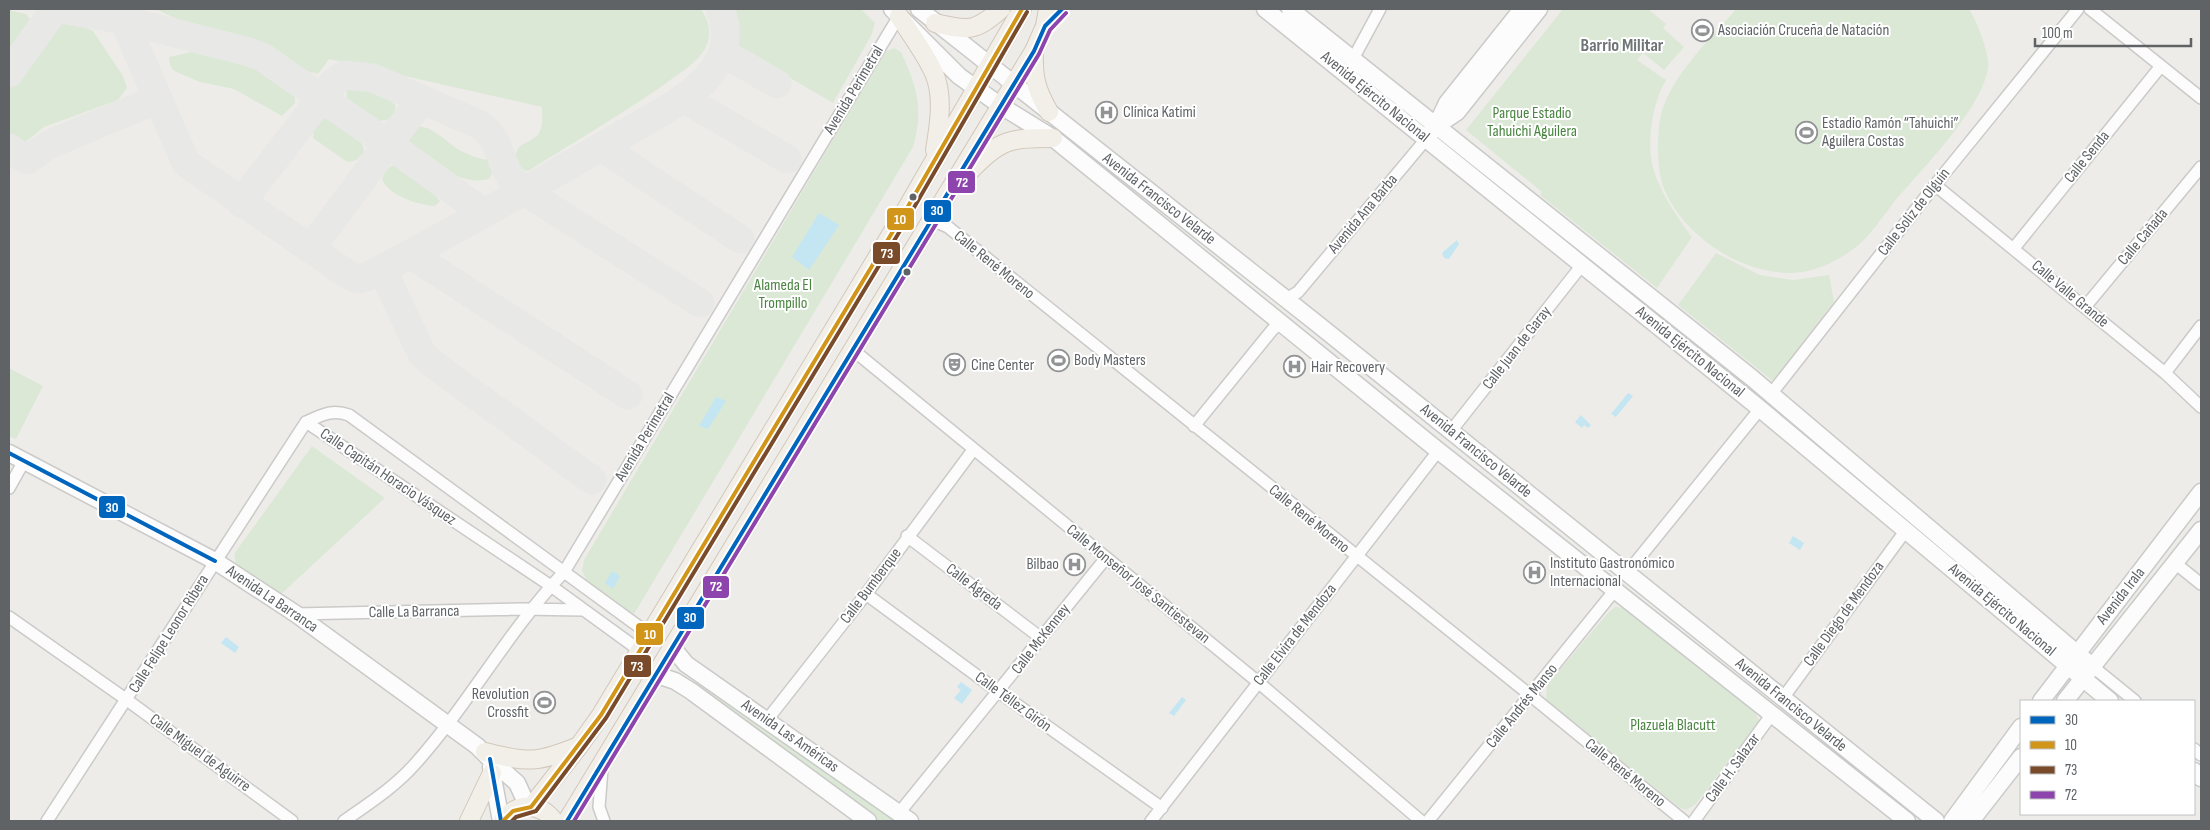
<svg xmlns="http://www.w3.org/2000/svg" width="2210" height="830" font-family="'Sofia Sans Condensed',sans-serif">
<style>
.green{fill:#dbe8d6}
.water{fill:#c3e6f2}
.lines{fill:none;stroke-linecap:round;stroke-linejoin:round}
.taxiway{stroke:#e8e8e6;stroke-width:29}
.street-casing{stroke:#cbcac9;stroke-width:14}
.secondary-casing{stroke:#cacac9;stroke-width:19}
.primary-casing{stroke:#d2c7ba;stroke-width:20}
.street{stroke:#fcfcfc;stroke-width:11}
.secondary{stroke:#fcfcfc;stroke-width:16}
.primary{stroke:#f2efe9;stroke-width:18}
.bus-1-casing{stroke:#fff;stroke-width:8}
.bus-2-casing{stroke:#fff;stroke-width:8}
.bus-3-casing{stroke:#fff;stroke-width:8}
.bus-4-casing{stroke:#fff;stroke-width:8}
.bus-1{stroke:#0065bd;stroke-width:4}
.bus-2{stroke:#d1951a;stroke-width:4}
.bus-3{stroke:#7a4b2a;stroke-width:4}
.bus-4{stroke:#8e44ad;stroke-width:4}
.bus-dot{fill:#5f6366;stroke:#fff;stroke-width:2}
.labels{text-anchor:middle;dominant-baseline:central;stroke-width:4;stroke-linejoin:round;paint-order:stroke}
.poi-label{font-size:16px;fill:#5f6366;stroke:#fff;text-anchor:start}
.street-label{font-size:16px;fill:#5f6366;stroke:#fff}
.park-label{font-size:16px;fill:#498440;stroke:#fff}
.neighbourhood-label{font-size:18px;font-weight:bold;fill:#707578;stroke:#fff}
.line-badge{stroke:#fff;stroke-width:2}
.badge-label{font-size:14px;text-anchor:middle;font-weight:bold;fill:#fff}
</style>
<rect width="100%" height="100%" fill="#eeece9"/>
<path class="green" d="M156 9H701C710 22 713 38 703 52 694 65 678 74 665 84 621 115 574 142 528 171L522 169 517 164C511 139 533 146 540 131 543 125 542 114 542 107L329 59 318 74 307 71 263 43 185 23Z
M733 9H861L875 23 871 36 833 103 749 54 736 53C739 37 738 24 733 9Z
M1563 9H1648L1666 24 1663 28 1684 47 1664 70 1643 53 1637 60 1666 80C1653 101 1647 139 1652 163 1657 188 1677 217 1692 237L1657 288 1540 195 1542 192 1466 130Z
M1736 9H1969C1977 21 1990 54 1988 69 1980 111 1923 168 1895 201 1884 215 1870 236 1856 247 1841 259 1821 269 1802 272 1747 280 1679 235 1662 183 1657 167 1657 136 1660 119 1668 78 1710 40 1736 9Z
M9 10 26 14 34 23 33 31 9 63Z
M65 19 93 31 123 76 127 88 118 100 44 127 18 148 9 142V86L53 25Z
M894 48 901 52C917 87 924 109 913 147L634 614 587 581 582 571 584 560 885 52Z
M191 52 252 67 290 90 295 98V103L282 116 234 89 200 82 174 71 170 65 169 57Z
M354 82C373 85 382 91 396 106L394 116 387 120 378 121 347 98 346 90Z
M327 117C344 121 363 134 364 152L357 160 347 162 313 138 314 126 319 119Z
M414 126C434 125 446 143 463 152 471 156 480 159 489 160L493 172 489 179C459 187 429 160 406 143L409 130Z
M396 165C417 170 428 186 440 201L435 206C418 205 389 196 382 179 385 171 388 166 396 165Z
M1716 253 1760 275 1793 280 1829 275 1834 302 1773 381 1678 305Z
M9 368 43 386 16 439 9 436Z
M312 446 385 498 279 596 236 566 234 554Z
M1615 607 1624 608 1755 712 1759 721 1696 804 1686 810 1680 808 1546 700 1547 685 1607 614Z
M702 678 900 821H872L693 689Z"/>
<path class="water" d="M819 213 839 225 809 270 792 257Z
M1457 240 1459 244 1449 259 1444 258 1442 253Z
M1628 393 1633 396 1616 417 1611 414Z
M716 397 726 401 708 429 699 426Z
M1581 415 1591 425 1588 428 1584 425 1582 428 1575 422Z
M1793 536 1804 543 1800 550 1789 543Z
M612 571 620 576 613 589 605 583Z
M226 637 239 647 235 653 221 643Z
M961 682 972 690 962 704 954 698 961 690 957 687Z
M1182 697 1186 700 1174 716 1169 713Z"/>
<g class="lines">
<path class="taxiway" d="M60 9 124 20 249 52 262 57 388 144 484 213
M119 9 186 163 350 276 358 279 369 276C453 231 536 185 618 137 647 120 698 96 716 66 728 47 728 29 720 9
M723 53 777 84
M9 73 55 9
M683 98 787 159
M601 147 740 239
M9 148 27 160 50 144 158 99
M241 203 332 84 344 75 373 78 478 124C482 127 488 130 490 134 505 155 500 172 524 191L700 303
M310 249 422 99
M410 254 628 395
M382 269 422 354 433 364 592 480"/>
<defs>
<path id="street" d="M2090 9 2201 98
M1353 59 1380 9
M1935 185 2165 373 2201 407
M932 220 948 227 1530 695 1684 821
M2014 248 2161 66
M1286 299 1298 292 1427 138
M2085 307 2201 167
M853 350 1258 682 1421 821
M2165 373 2201 326
M1771 394 1935 185 2078 9
M306 422C322 415 332 409 349 415L649 634
M306 422 551 586 639 650
M1194 426 1273 329 1281 323
M1451 431 1582 265
M9 488 24 461
M907 536 1041 638
M2175 563 2201 584
M1627 573 1760 409
M866 594 999 692 1162 808
M296 614 521 609 583 610
M9 617 127 700 292 821
M2092 666 2135 701
M1783 698 1906 530
M767 720 866 594 973 450
M2194 749 2201 755
M602 769 599 807 604 821
M899 813 1106 558
M47 821 306 422
M344 821C368 804 395 787 415 764 469 704 508 631 564 572L899 16
M1151 821 1439 450
M1428 821 1615 590
M1694 821 1772 714"/>
<path id="secondary" d="M892 9 959 76 1001 106 1053 138 1435 448 1907 821
M919 9 1315 322 1936 821
M1265 9 1753 403 2110 701
M1290 9 1752 378 2092 666
M1436 126 1457 112 1539 9
M1430 133 1436 126 1447 103 1522 9
M9 453 215 561 296 614 477 746 490 759 517 783 528 807
M673 648 686 664 910 821
M657 675 675 681 691 691 868 821
M2041 701 2201 492
M2065 701 2201 530
M491 767 501 821
M2194 771 2201 778
M1952 821 2021 727
M1971 821 2021 757"/>
<path id="primary" d="M899 16C911 35 925 53 934 73 944 96 939 126 935 150
M935 23C968 31 975 32 1001 9
M1034 51C1033 78 1036 89 1049 112
M970 171C1000 139 1010 138 1053 138
M485 752C528 763 537 763 579 746
M531 807 579 746 601 715 907 208 1022 9
M469 821 492 773
M503 821C516 801 541 803 554 821
M567 821 1034 51 1045 26 1048 9"/>
</defs>
<use href="#street" class="street-casing"/>
<use href="#secondary" class="secondary-casing"/>
<use href="#primary" class="primary-casing"/>
<use href="#street" class="street"/>
<use href="#secondary" class="secondary"/>
<use href="#primary" class="primary"/>
<defs>
<path id="bus-1" d="M9 453 215 561
M490 759 501 821
M567 821 1034 51 1045 26 1062 9"/>
<path id="bus-2" d="M503 821 513 811 531 807 601 715 907 208 1022 9"/>
<path id="bus-3" d="M512 821 516 817 536 811 606 718 912 211 1027 12"/>
<path id="bus-4" d="M574 821 1039 54 1050 30 1066 13"/>
</defs>
<use href="#bus-1" class="bus-1-casing"/>
<use href="#bus-2" class="bus-2-casing"/>
<use href="#bus-3" class="bus-3-casing"/>
<use href="#bus-4" class="bus-4-casing"/>
<use href="#bus-1" class="bus-1"/>
<use href="#bus-2" class="bus-2"/>
<use href="#bus-3" class="bus-3"/>
<use href="#bus-4" class="bus-4"/>
</g>
<defs>
<symbol id="stadium-ring" viewBox="-11 -11 22 22"><circle r="9.5" fill="#fff" stroke="#919394" stroke-width="1.5"/><path d="M0-5a6.5 5 0 1 0 0 10a6.5 5 0 1 0 0-10ZM-3.5-1.8h7v3.6h-7Z" fill="#919394"/></symbol>
<symbol id="hospital-ring" viewBox="-11 -11 22 22"><circle r="9.5" fill="#fff" stroke="#919394" stroke-width="1.5"/><path d="M-5-5h3v3.5h4V-5h3V5h-3V1.5h-4V5h-3Z" fill="#919394"/></symbol>
<symbol id="theatre-ring" viewBox="-11 -11 22 22"><circle r="9.5" fill="#fff" stroke="#919394" stroke-width="1.5"/><path d="M-5-5.5Q0-4 5-5.5V0Q5 5 0 6Q-5 5-5 0ZM-3.3-2.5H-1v1.5H-3.3ZM1-2.5H3.3v1.5H1ZM-2.8 1Q0 5.5 2.8 1Z" fill="#919394"/></symbol>
</defs>
<g fill-rule="evenodd">
<use href="#stadium-ring" x="1690" y="18" width="25" height="25"/>
<use href="#hospital-ring" x="1094" y="100" width="25" height="25"/>
<use href="#stadium-ring" x="1794" y="120" width="25" height="25"/>
<use href="#stadium-ring" x="1046" y="348" width="25" height="25"/>
<use href="#theatre-ring" x="942" y="352" width="25" height="25"/>
<use href="#hospital-ring" x="1282" y="354" width="25" height="25"/>
<use href="#hospital-ring" x="1062" y="552" width="25" height="25"/>
<use href="#hospital-ring" x="1522" y="560" width="25" height="25"/>
<use href="#stadium-ring" x="532" y="690" width="25" height="25"/>
</g>
<g class="bus-dot">
<circle cx="913" cy="197" r="4.5"/>
<circle cx="907" cy="272" r="4.5"/>
</g>
<g class="labels">
<g class="poi-label">
<text x="1718" y="30">Asociación Cruceña de Natación</text>
<text x="1123" y="112">Clínica Katimi</text>
<text x="1822" y="123">Estadio Ramón “Tahuichi”<tspan x="1822" dy="18">Aguilera Costas</tspan></text>
<text x="1074" y="360">Body Masters</text>
<text x="971" y="365">Cine Center</text>
<text x="1311" y="367">Hair Recovery</text>
<text x="1550" y="563">Instituto Gastronómico<tspan x="1550" dy="18">Internacional</tspan></text>
<text x="1059" y="564" text-anchor="end">Bilbao</text>
<text x="529" y="694" text-anchor="end">Revolution<tspan x="529" dy="18">Crossfit</tspan></text>
</g>
<g class="street-label">
<text transform="translate(854 90) rotate(-59)">Avenida Perimetral</text>
<text transform="translate(1375 97) rotate(39)">Avenida Ejército Nacional</text>
<text transform="translate(2087 157) rotate(-51)">Calle Senda</text>
<text transform="translate(1159 199) rotate(38)">Avenida Francisco Velarde</text>
<text transform="translate(1914 212) rotate(-52)">Calle Soliz de Olguín</text>
<text transform="translate(1363 214) rotate(-50)">Avenida Ana Barba</text>
<text transform="translate(2143 237) rotate(-50)">Calle Cañada</text>
<text transform="translate(994 265) rotate(39)">Calle René Moreno</text>
<text transform="translate(2070 294) rotate(40)">Calle Valle Grande</text>
<text transform="translate(1517 348) rotate(-52)">Calle Juan de Garay</text>
<text transform="translate(1690 352) rotate(39)">Avenida Ejército Nacional</text>
<text transform="translate(645 437) rotate(-59)">Avenida Perimetral</text>
<text transform="translate(1476 451) rotate(39)">Avenida Francisco Velarde</text>
<text transform="translate(388 477) rotate(34)">Calle Capitán Horacio Vásquez</text>
<text transform="translate(1309 519) rotate(39)">Calle René Moreno</text>
<text transform="translate(1138 584) rotate(39)">Calle Monseñor José Santiestevan</text>
<text transform="translate(871 586) rotate(-53)">Calle Bumberque</text>
<text transform="translate(974 587) rotate(37)">Calle Ágreda</text>
<text transform="translate(2121 596) rotate(-52)">Avenida Irala</text>
<text transform="translate(272 599) rotate(34)">Avenida La Barranca</text>
<text transform="translate(2002 610) rotate(40)">Avenida Ejército Nacional</text>
<text transform="translate(414 612) rotate(-1)">Calle La Barranca</text>
<text transform="translate(1844 614) rotate(-54)">Calle Diego de Mendoza</text>
<text transform="translate(169 634) rotate(-58)">Calle Felipe Leonor Ribera</text>
<text transform="translate(1295 635) rotate(-52)">Calle Elvira de Mendoza</text>
<text transform="translate(1041 639) rotate(-52)">Calle McKenney</text>
<text transform="translate(1013 702) rotate(36)">Calle Téllez Girón</text>
<text transform="translate(1791 705) rotate(39)">Avenida Francisco Velarde</text>
<text transform="translate(1522 706) rotate(-51)">Calle Andrés Manso</text>
<text transform="translate(790 736) rotate(35)">Avenida Las Américas</text>
<text transform="translate(200 753) rotate(36)">Calle Miguel de Aguirre</text>
<text transform="translate(1733 768) rotate(-54)">Calle H. Salazar</text>
<text transform="translate(1625 773) rotate(39)">Calle René Moreno</text>
</g>
<g class="park-label">
<text x="1532" y="113">Parque Estadio<tspan x="1532" dy="18">Tahuichi Aguilera</tspan></text>
<text x="783" y="285">Alameda El<tspan x="783" dy="18">Trompillo</tspan></text>
<text x="1673" y="725">Plazuela Blacutt</text>
</g>
<g class="neighbourhood-label">
<text x="1622" y="45">Barrio Militar</text>
</g>
</g>
<g class="line-badge">
<rect x="947" y="170" width="29" height="24" rx="5" fill="#8e44ad"/>
<rect x="923" y="199" width="29" height="24" rx="5" fill="#0065bd"/>
<rect x="886" y="207" width="29" height="24" rx="5" fill="#d1951a"/>
<rect x="872" y="241" width="29" height="24" rx="5" fill="#7a4b2a"/>
<rect x="98" y="495" width="28" height="24" rx="5" fill="#0065bd"/>
<rect x="702" y="575" width="28" height="24" rx="5" fill="#8e44ad"/>
<rect x="676" y="606" width="29" height="24" rx="5" fill="#0065bd"/>
<rect x="635" y="622" width="29" height="24" rx="5" fill="#d1951a"/>
<rect x="623" y="654" width="29" height="24" rx="5" fill="#7a4b2a"/>
</g>
<g class="badge-label">
<text x="962" y="187">72</text>
<text x="937" y="215">30</text>
<text x="900" y="224">10</text>
<text x="887" y="258">73</text>
<text x="112" y="512">30</text>
<text x="716" y="591">72</text>
<text x="690" y="622">30</text>
<text x="650" y="639">10</text>
<text x="637" y="671">73</text>
</g>
<rect width="2210" height="830" fill="none" stroke="#5f6366" stroke-width="20"/>
<rect x="2020" y="700" width="175" height="115" fill="#ffffff" stroke="#bfc1c2"/>
<rect x="2030" y="716" width="25" height="8" fill="#0065bd" stroke="#bfc1c2"/>
<text x="2065" y="725" font-size="15" fill="#5f6366">30</text>
<rect x="2030" y="741" width="25" height="8" fill="#d1951a" stroke="#bfc1c2"/>
<text x="2065" y="750" font-size="15" fill="#5f6366">10</text>
<rect x="2030" y="766" width="25" height="8" fill="#7a4b2a" stroke="#bfc1c2"/>
<text x="2065" y="775" font-size="15" fill="#5f6366">73</text>
<rect x="2030" y="791" width="25" height="8" fill="#8e44ad" stroke="#bfc1c2"/>
<text x="2065" y="800" font-size="15" fill="#5f6366">72</text>
<path d="M2035 38v8h156v-8" fill="none" stroke="#5f6366" stroke-width="2.5"/>
<text x="2042" y="38" font-size="15" fill="#5f6366" stroke="#ffffff" stroke-width="4" paint-order="stroke">100 m</text>
</svg>
